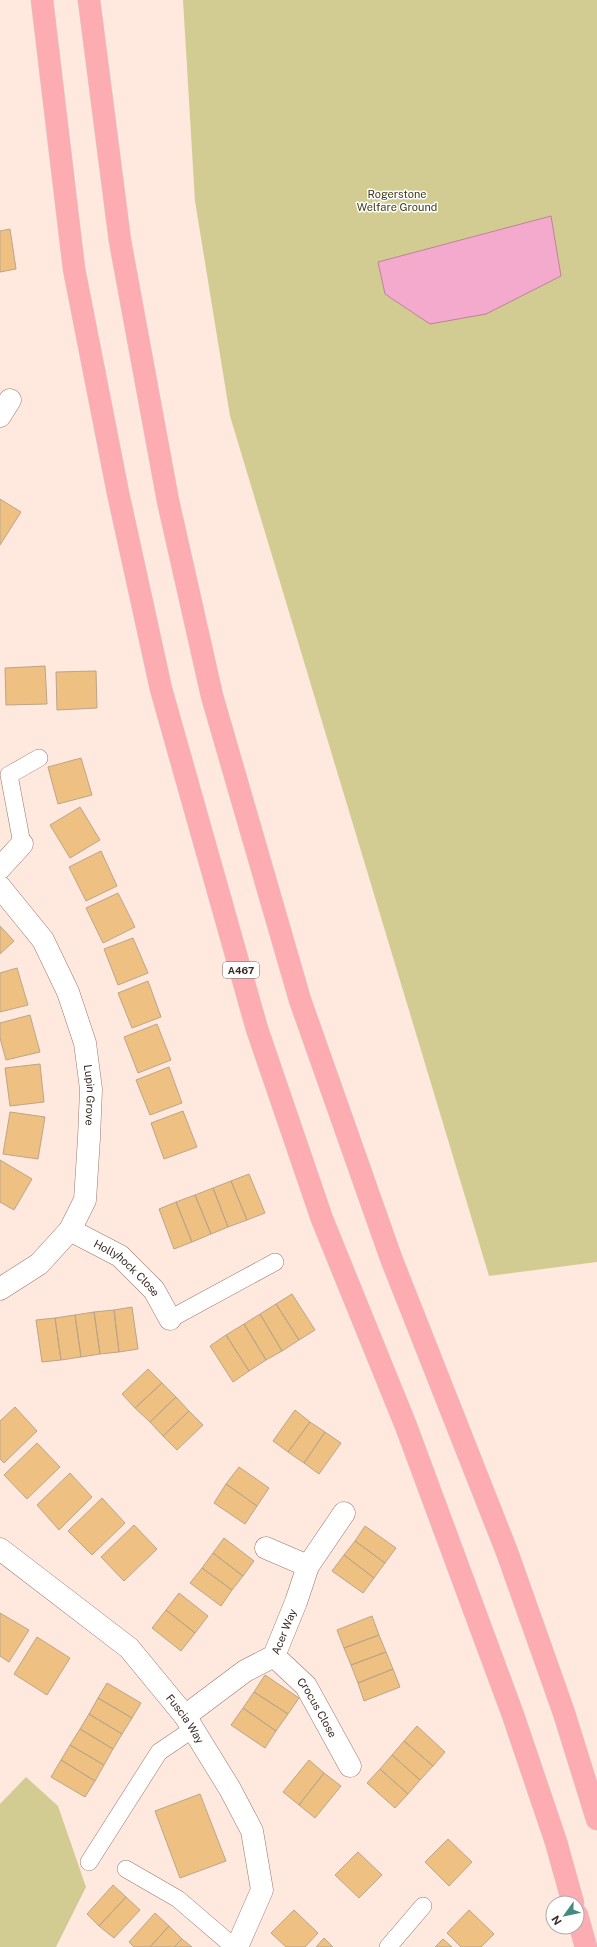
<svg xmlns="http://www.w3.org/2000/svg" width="597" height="1947" font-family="'Public Sans',sans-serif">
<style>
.green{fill:#d3cc92}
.water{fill:#f3aacd;stroke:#bb849a}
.building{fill:#eec082;stroke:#bba589}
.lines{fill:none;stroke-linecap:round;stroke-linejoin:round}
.service-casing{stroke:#9a796a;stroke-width:18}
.minor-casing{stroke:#9a796a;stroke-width:23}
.primary-casing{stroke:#d7d4d3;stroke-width:23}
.service{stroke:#fff;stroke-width:17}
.minor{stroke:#fff;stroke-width:22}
.primary{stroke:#fdacb2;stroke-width:22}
.labels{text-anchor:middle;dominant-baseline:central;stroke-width:3;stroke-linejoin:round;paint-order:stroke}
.shield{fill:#fff;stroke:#746a66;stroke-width:1}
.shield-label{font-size:10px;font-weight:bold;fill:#382a24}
.park-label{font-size:11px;fill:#3c3817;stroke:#fff}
.street-label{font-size:11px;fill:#382a24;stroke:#fff}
</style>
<rect width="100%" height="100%" fill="#ffe8de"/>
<path class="green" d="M183 0H597V1262L489 1276 230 416 195 201Z
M26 1777 58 1806 86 1887 56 1947H0V1804Z"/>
<path class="water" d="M551 216 561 276 486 314 430 324 385 294 378 262Z"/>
<path class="building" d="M10 229 16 269 0 272V231Z
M0 499 21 512 0 545Z
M45 666 47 704 6 705 5 668Z
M96 671 97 708 57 710 56 672Z
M81 758 92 795 58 804 48 767Z
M80 807 100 840 70 858 50 825Z
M101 851 117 886 86 901 69 867Z
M118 893 135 927 103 943 86 908Z
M0 926 14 941 0 954Z
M133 938 148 973 118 985 104 949Z
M17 968 28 1005 0 1012V973Z
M148 981 161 1017 132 1028 118 993Z
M30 1015 40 1052 6 1060 0 1038V1023Z
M157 1024 171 1060 138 1073 124 1037Z
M40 1064 44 1102 10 1106 5 1068Z
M169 1067 182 1103 150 1115 136 1080Z
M183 1111 197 1147 164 1159 151 1123Z
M10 1112 45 1117 38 1159 3 1154Z
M0 1160 32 1179 14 1210 0 1202Z
M249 1174 265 1213 247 1220 231 1181Z
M231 1181 247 1220 228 1227 213 1188Z
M213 1188 228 1227 211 1234 195 1195Z
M195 1195 211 1234 192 1242 176 1202Z
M176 1202 192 1242 174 1249 159 1209Z
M292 1294 315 1330 299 1340 276 1304Z
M276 1304 299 1340 282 1351 260 1314Z
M132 1307 138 1349 119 1352 114 1310Z
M114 1310 119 1352 100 1354 94 1312Z
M94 1312 100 1354 81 1357 75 1315Z
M260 1314 282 1351 266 1360 244 1324Z
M75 1315 81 1357 61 1360 55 1318Z
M55 1318 61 1360 42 1362 36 1320Z
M244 1324 266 1360 249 1371 226 1335Z
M226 1335 249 1371 233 1382 210 1346Z
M148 1369 162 1383 135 1408 122 1394Z
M162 1383 176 1397 150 1422 135 1408Z
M176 1397 189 1411 163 1436 150 1422Z
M15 1407 37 1431 4 1463 0 1459V1421Z
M295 1410 310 1422 288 1452 273 1441Z
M189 1411 203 1425 177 1450 163 1436Z
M310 1422 325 1432 304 1463 288 1452Z
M325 1432 341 1443 319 1474 304 1463Z
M37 1443 60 1467 27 1499 4 1475Z
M239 1467 269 1488 257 1506 226 1484Z
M70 1473 92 1497 59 1530 37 1505Z
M226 1484 257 1506 245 1524 214 1503Z
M102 1498 125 1523 92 1555 68 1531Z
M134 1525 157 1549 124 1581 101 1557Z
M365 1526 396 1548 385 1563 355 1541Z
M224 1538 254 1561 243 1576 213 1553Z
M355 1541 385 1563 374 1578 344 1555Z
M213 1553 243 1576 232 1590 202 1568Z
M344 1555 374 1578 363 1593 332 1571Z
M202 1568 232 1590 221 1606 190 1583Z
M179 1593 208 1616 195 1633 166 1610Z
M166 1610 195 1633 181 1651 152 1628Z
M0 1613 29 1630 9 1662 0 1656Z
M372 1616 379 1635 344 1648 337 1630Z
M379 1635 386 1652 351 1665 344 1648Z
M37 1637 70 1658 47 1695 14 1674Z
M386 1652 393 1669 358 1683 351 1665Z
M393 1669 400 1687 364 1701 358 1683Z
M265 1675 299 1698 288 1714 254 1692Z
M107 1683 141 1703 132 1718 98 1698Z
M254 1692 288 1714 276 1731 243 1708Z
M98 1698 132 1718 122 1734 89 1714Z
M243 1708 276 1731 265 1748 231 1725Z
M89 1714 122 1734 113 1749 80 1729Z
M417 1726 445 1752 433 1766 404 1741Z
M80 1729 113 1749 104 1765 70 1745Z
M404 1741 433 1766 420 1780 392 1755Z
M70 1745 104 1765 95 1781 61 1760Z
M392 1755 420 1780 408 1794 380 1769Z
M61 1760 95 1781 85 1797 51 1777Z
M309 1760 324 1773 299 1805 283 1792Z
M380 1769 408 1794 395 1808 367 1783Z
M324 1773 341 1786 315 1818 299 1805Z
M200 1794 226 1861 180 1878 155 1811Z
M448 1839 472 1862 449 1886 425 1862Z
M358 1852 382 1875 359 1898 335 1875Z
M113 1885 126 1897 99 1926 87 1914Z
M126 1897 140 1910 114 1938 99 1926Z
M294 1910 318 1933 305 1947H286L271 1933Z
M469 1910 494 1934 481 1947H461L447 1933Z
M155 1913 169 1926 150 1947H134L129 1942Z
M169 1926 182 1939 174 1947H150Z
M324 1938 333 1947H316Z
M182 1939 192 1947H174Z
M443 1939 452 1947H435Z"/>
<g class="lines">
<defs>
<path id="service" d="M22 844 9 775 39 758
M170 1319 275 1262
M89 1862 159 1752 193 1729
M126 1869 178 1899 234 1947
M388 1947 423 1906"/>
<g id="minor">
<path d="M0 416 10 400"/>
<path d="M0 868 22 844"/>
<path id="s1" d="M0 887 43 940 68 992 85 1043 91 1089 89 1138 85 1200 70 1230 39 1264 0 1289"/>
<path id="s2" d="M70 1230 120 1256 154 1290 170 1319"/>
<path d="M266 1548 308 1566"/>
<path id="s3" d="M0 1549 129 1648 185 1716 230 1789 252 1831 262 1890 237 1947"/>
<path id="s4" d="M274 1656 306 1686 350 1766"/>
<path id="s5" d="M185 1716 245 1671 274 1656 296 1602 308 1566 344 1513"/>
</g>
<path id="primary" d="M42 0 74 269 118 493 161 689 257 1029 322 1219 406 1426 513 1715 556 1842 573 1903
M89 0 120 241 168 501 212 696 300 1000 391 1258 507 1552 564 1713 597 1819
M577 1915 586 1947"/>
</defs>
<use href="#service" class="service-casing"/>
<use href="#minor" class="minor-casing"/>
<use href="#primary" class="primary-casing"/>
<use href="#service" class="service"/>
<use href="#minor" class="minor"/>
<use href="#primary" class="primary"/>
</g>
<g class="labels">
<rect class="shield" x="223" y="962" width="36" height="16" rx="3"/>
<g class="shield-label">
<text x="241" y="970">A467</text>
</g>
<g class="park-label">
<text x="397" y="194">Rogerstone<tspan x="397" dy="13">Welfare Ground</tspan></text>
</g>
<g class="street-label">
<text stroke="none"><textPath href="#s1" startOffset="232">Lupin Grove</textPath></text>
<text stroke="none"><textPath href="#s2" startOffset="69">Hollyhock Close</textPath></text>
<text stroke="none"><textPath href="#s5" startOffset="134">Acer Way</textPath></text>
<text stroke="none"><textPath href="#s4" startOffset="68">Crocus Close</textPath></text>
<text stroke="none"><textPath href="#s3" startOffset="253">Fuscia Way</textPath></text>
</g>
</g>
<g transform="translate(565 1915) rotate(237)"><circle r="19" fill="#ffffff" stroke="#afaaa7"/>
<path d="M0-3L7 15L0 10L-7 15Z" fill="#448a83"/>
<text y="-6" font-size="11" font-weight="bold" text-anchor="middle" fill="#382a24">N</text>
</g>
</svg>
